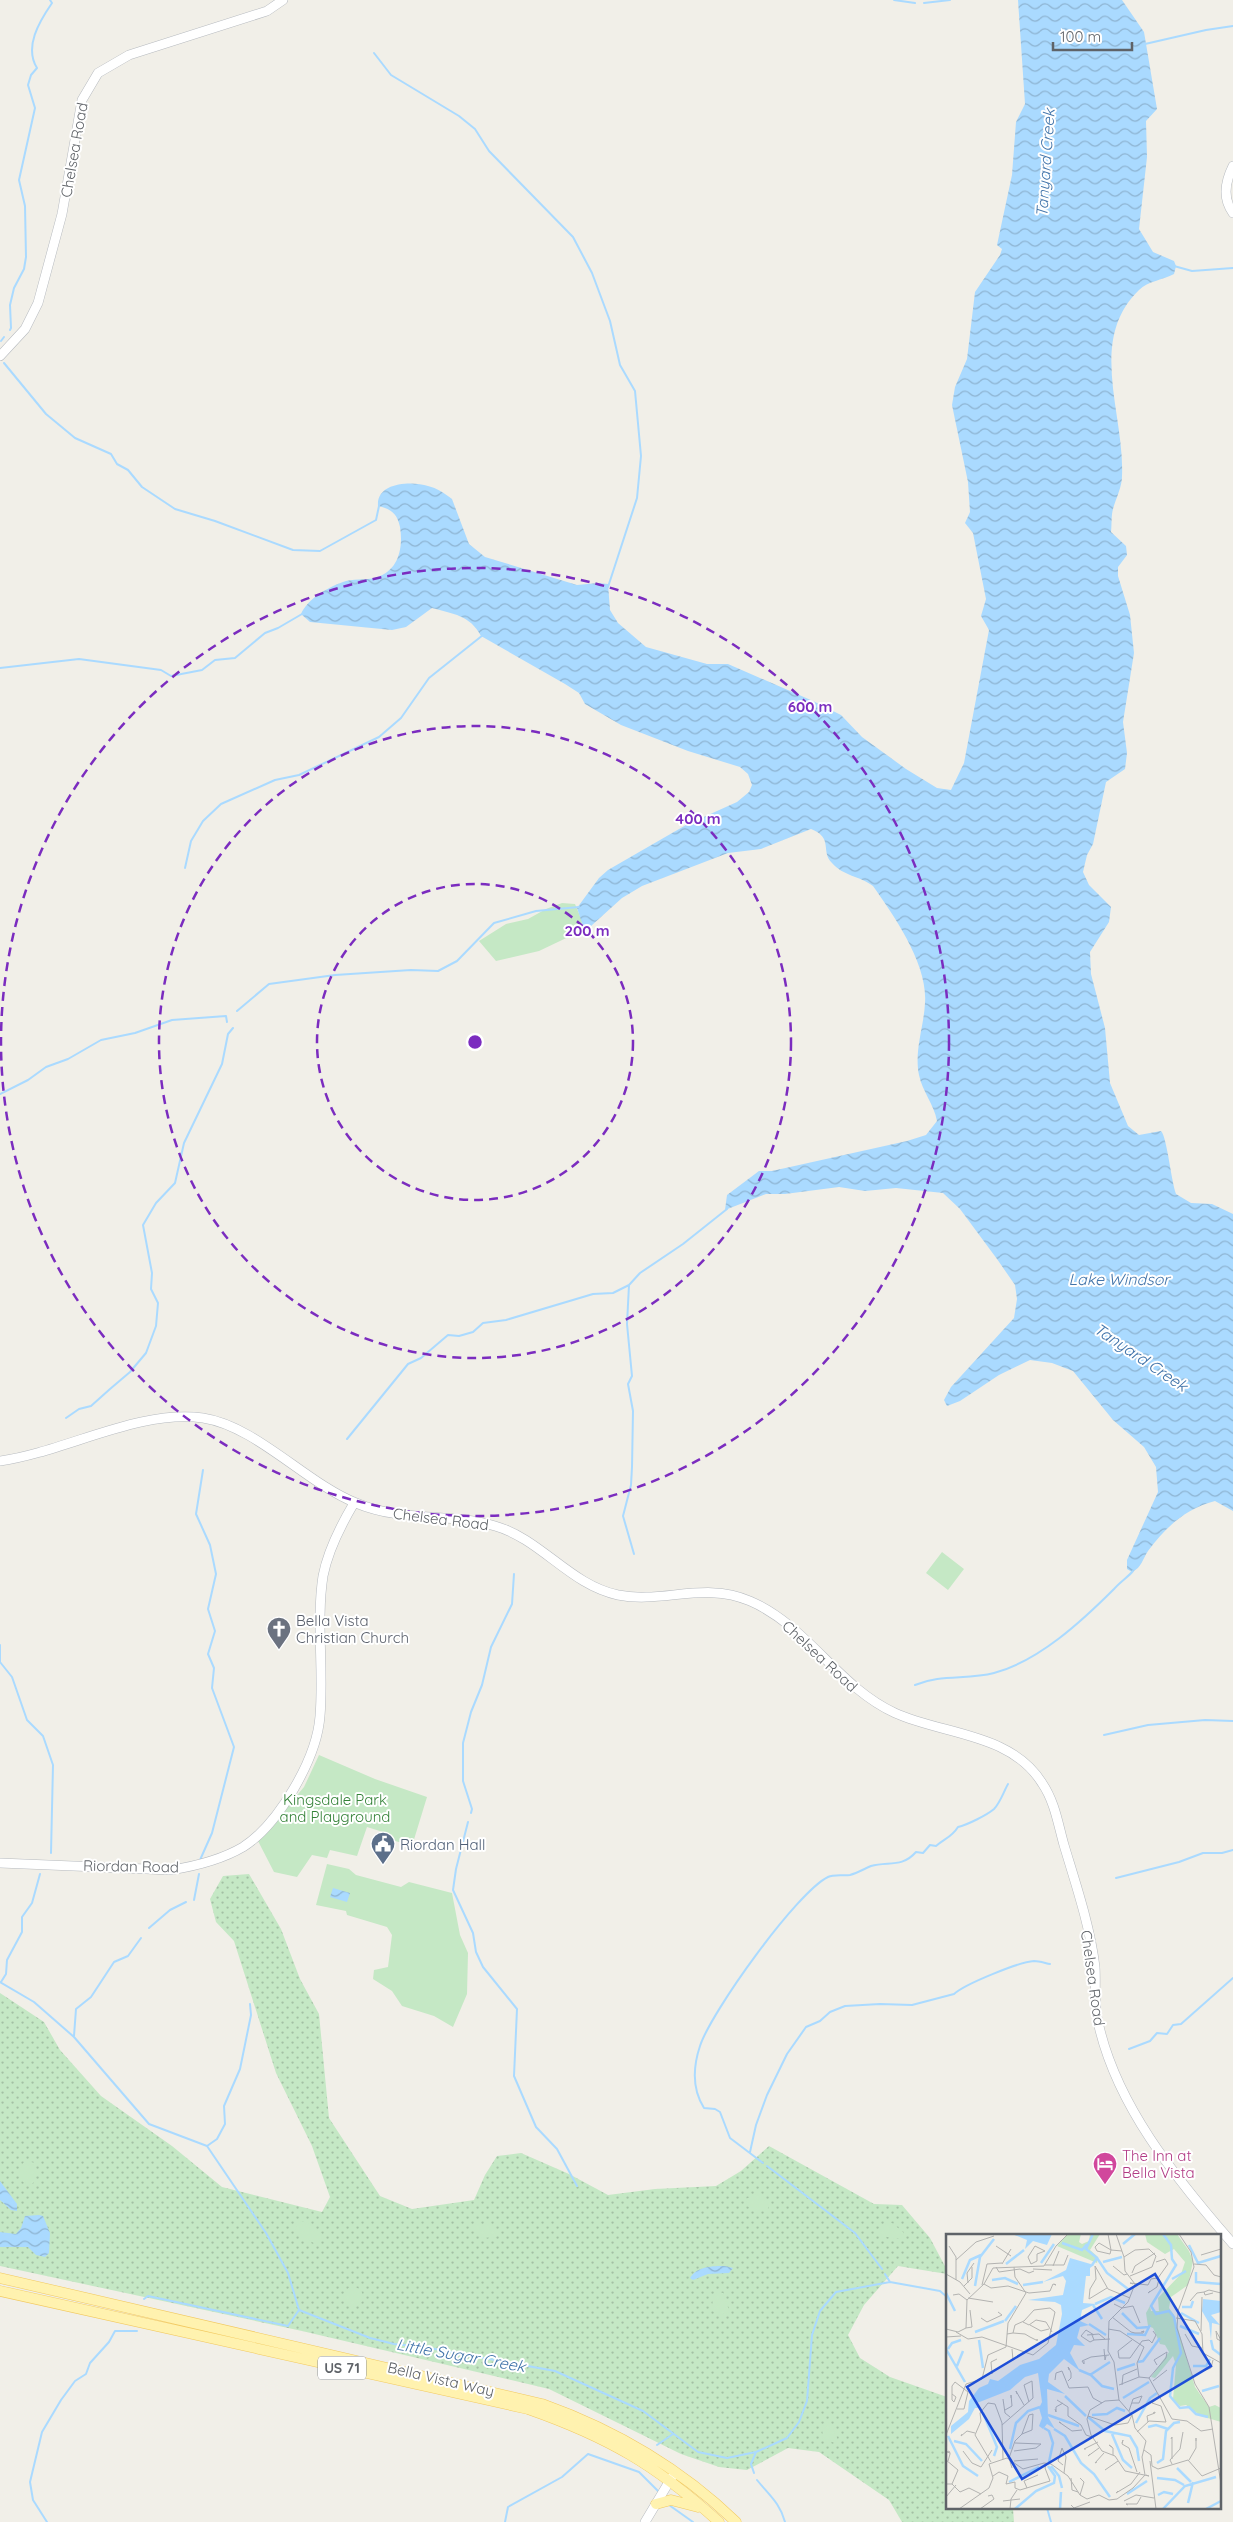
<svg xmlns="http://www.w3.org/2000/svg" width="1233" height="2522" font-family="Quicksand,sans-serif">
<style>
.grass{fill:url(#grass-dots)}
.park{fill:#c5e8c5}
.water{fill:url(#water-waves)}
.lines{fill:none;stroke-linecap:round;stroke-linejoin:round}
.stream{stroke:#aadaff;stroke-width:2}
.secondary-casing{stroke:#b6babf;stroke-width:10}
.primary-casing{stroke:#f2c960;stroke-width:11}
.secondary{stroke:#fff;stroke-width:9}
.primary{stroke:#fff2af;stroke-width:10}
.ring{fill:none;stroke:#7b2cbf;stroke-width:2.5;stroke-dasharray:9 6}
.labels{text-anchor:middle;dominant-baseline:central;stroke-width:4;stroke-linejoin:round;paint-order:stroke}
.shield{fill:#fff;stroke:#8f9295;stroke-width:1}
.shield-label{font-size:14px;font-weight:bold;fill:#5f6368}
.street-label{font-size:15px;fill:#5f6368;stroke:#fff}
.worship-label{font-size:15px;fill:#5b616d;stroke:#fff;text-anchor:start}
.park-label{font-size:15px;fill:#348238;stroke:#fff}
.service-label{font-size:15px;fill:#4e5e75;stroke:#fff;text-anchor:start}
.hotel-label{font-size:15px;fill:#b23c85;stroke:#fff;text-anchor:start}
.water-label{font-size:16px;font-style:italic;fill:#4174aa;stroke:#fff}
.inset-river{fill:none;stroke:#aadaff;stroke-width:2.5}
.inset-road{fill:none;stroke:#b3b3b1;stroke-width:1}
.view{fill:#1d4ed8;fill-opacity:0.15;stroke:#1d4ed8;stroke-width:2.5}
.inset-edge{fill:none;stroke:#5f6368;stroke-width:2.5}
.centre{fill:#7b2cbf;stroke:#fff;stroke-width:2.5}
.ring-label{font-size:15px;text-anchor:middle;font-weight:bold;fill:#7b2cbf;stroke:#fff;stroke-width:4;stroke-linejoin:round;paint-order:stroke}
</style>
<defs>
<pattern id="grass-dots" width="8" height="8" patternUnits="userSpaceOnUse" patternTransform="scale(1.25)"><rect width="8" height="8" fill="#c5e8c5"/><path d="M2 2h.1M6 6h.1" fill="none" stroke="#a3c0a4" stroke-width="1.8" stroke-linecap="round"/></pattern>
<pattern id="water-waves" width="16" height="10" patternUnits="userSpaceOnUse" patternTransform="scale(1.25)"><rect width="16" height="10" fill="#aadaff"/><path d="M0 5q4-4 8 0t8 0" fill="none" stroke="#8eb4d2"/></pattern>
</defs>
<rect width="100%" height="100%" fill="#f1efe8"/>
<path class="grass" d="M249 1874 281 1929 300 1979 319 2014 329 2118 380 2196 412 2209 474 2200 485 2175 497 2156 521 2153 569 2174 608 2195 655 2189 716 2186 741 2171 769 2146 874 2204 902 2205 930 2238 947 2270V2274L898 2266 864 2305 848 2335 860 2358 890 2377 947 2397V2508H1013L1014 2522H902L889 2500 819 2452 788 2448 747 2470 719 2467 681 2454 549 2389 302 2331 0 2266V1993L44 2022 60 2050 101 2096 172 2146 222 2187 322 2212 330 2197 312 2146 276 2073 234 1941 216 1922 210 1899 223 1876Z"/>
<path class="park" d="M562 903 575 904 582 921 581 931 539 951 496 961 479 941 506 924 528 919 546 909Z
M942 1552 964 1569 948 1590 926 1573Z
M319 1755 375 1779 427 1797 412 1846 382 1837 383 1832 367 1827 357 1856 330 1850 327 1858 312 1855 297 1877 274 1872 258 1841 304 1787Z
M327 1864 349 1869 356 1875 401 1887 409 1882 452 1893 460 1935 468 1953 467 1994 453 2027 434 2016 402 2006 392 1991 373 1979 374 1970 388 1967 392 1935 387 1927 347 1915 346 1911 316 1905Z
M27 2161 35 2163V2181L31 2185 23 2182 19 2172 23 2163Z
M756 2194 760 2196 769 2206 767 2211 757 2210 747 2206 746 2199Z
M299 2221C307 2221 317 2229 322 2234L321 2242 316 2244 297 2235 295 2229Z
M888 2223H892L904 2233 902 2238 894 2239 881 2235V2229Z
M475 2225H492L499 2232 496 2237 481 2238 474 2232Z
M343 2297a10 10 0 1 1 20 0a10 10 0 1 1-20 0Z
M718 2292 723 2293 729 2310 728 2313 717 2315 712 2310 713 2296Z
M826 2422 830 2423 838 2440 835 2443 823 2439 822 2427Z"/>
<path class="water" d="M1018 0H1122L1144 32 1157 109 1146 121 1147 157 1139 229 1153 252 1174 261 1176 266 1174 274C1163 280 1148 281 1139 290 1087 340 1125 415 1122 476 1122 487 1116 498 1113 509 1111 516 1112 524 1111 532L1126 546 1127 555 1118 567V576L1130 615 1134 653 1123 722 1127 753 1125 769 1106 782 1093 844 1087 855 1083 872 1089 885 1111 907 1109 922 1090 952 1091 974 1105 1028 1110 1083 1128 1126 1139 1135 1161 1131C1167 1137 1171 1180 1176 1194L1191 1203 1212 1204 1233 1214V1511L1215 1501C1185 1509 1166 1527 1148 1551 1142 1560 1142 1567 1132 1572L1127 1569V1560L1158 1492 1156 1467 1144 1447 1113 1420 1073 1371 1052 1363 1030 1360 999 1375 960 1401 947 1406 944 1400 951 1387 1014 1318 1017 1299 1015 1285 997 1259 960 1209 943 1193 896 1188 865 1191 839 1187 785 1194H766L725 1210 727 1195 759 1171H772L907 1141 926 1135 937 1121C934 1104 922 1091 919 1075 914 1051 924 1026 925 1003 928 964 894 916 873 886 860 876 843 876 832 863 820 851 834 838 811 829L761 849 728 853 642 886 622 898 591 926H583L577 908 599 878 608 870 686 825 737 802 749 792 752 785 748 774 740 767 688 751 621 725 585 704 579 693 565 684 481 636C470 615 453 614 432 608L406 627 392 630 310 622 301 614C308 598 330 586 346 581 357 578 370 581 380 576 400 568 403 545 400 527 397 513 391 509 378 506 376 482 412 481 428 486 437 488 444 493 452 499L469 544 485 557 577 585 598 583 608 584 610 610 618 623 646 647 707 664H728L813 701 841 715 862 737 906 769 937 788 951 790 964 763 989 630 981 616 986 599 973 533 965 523 970 512 968 482 952 405 955 387 967 359 975 292 1000 255 1002 249 997 245 1012 175 1016 122 1025 104Z
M333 1888 350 1893 347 1902 330 1897Z
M0 2181 17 2204V2211L11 2210 0 2200Z
M39 2215 43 2216 50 2233 49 2253 45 2257 36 2255 28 2247H0V2232L16 2234 21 2228 25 2216Z
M725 2266 733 2268 729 2273 708 2274 693 2280 690 2278C697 2266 713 2266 725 2266Z"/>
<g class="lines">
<path class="stream" d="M894 0 915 3
M924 3 950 0
M1145 44 1206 30 1233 26
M374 53 391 75 459 116 475 129 489 151 573 237 592 273 610 321 620 365 635 391 641 456 637 498 608 587
M1174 266 1192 271 1233 268
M10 330 11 328 10 305 14 288 24 269 26 257 25 206 19 180 35 108 28 85 31 75 37 68C24 47 39 22 52 3L50 0
M1 341 4 337
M4 363 46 414 75 438 111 454 117 464 128 470 142 487 175 509 215 521 293 550 320 551 376 520 379 506
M0 668 79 659 161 670 171 676 202 670 215 660 235 658 265 633 278 628 302 614
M185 868 191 841 203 821 221 804 275 780 299 775 379 737 401 718 429 678 483 635
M237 1011 269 984 335 975 411 970 438 971 457 961 494 923 536 911 579 907
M0 1094 28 1080 46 1067 68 1059 101 1040 135 1033 172 1020 226 1016 227 1022
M629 1285 627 1324 632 1376 628 1384 633 1411 632 1467 631 1485 623 1516 634 1554
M66 1418 79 1409 91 1406 110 1389 130 1372 146 1353 156 1326 158 1303 151 1289 152 1273 143 1225 156 1203 175 1183 184 1143 222 1064 228 1034 233 1028
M347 1439 408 1364 421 1358 448 1335 459 1336 473 1332 483 1323 506 1320 593 1294 613 1293 629 1285 640 1273 683 1244 727 1209
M0 1645V1662L12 1677 27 1720 43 1736 53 1765 51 1853
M915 1685C941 1674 967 1680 994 1673 1039 1661 1082 1621 1114 1589 1120 1582 1128 1577 1133 1571
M1104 1735 1148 1725 1205 1720 1233 1721
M471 1813 472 1809 463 1781V1743L471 1712 482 1685 491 1647 512 1604 514 1574
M468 1822 456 1869 453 1890 473 1933 476 1952 483 1967 517 2009 514 2076 536 2127 557 2149 577 2186
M200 1860 212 1833 234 1747 212 1688 214 1668 208 1654 215 1631 208 1609 216 1574 210 1545 196 1514 203 1470
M1116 1878 1179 1862 1203 1853H1222L1233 1850
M194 1900 199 1874
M149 1928 170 1910 186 1902
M0 1982 34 2002 74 2037 149 2124 207 2146 266 2233 288 2273 299 2310 370 2338 394 2344 424 2347 555 2371 643 2411 698 2452 727 2458 756 2452 787 2438 799 2422 807 2401 812 2335 820 2311 836 2292 890 2282 940 2291 947 2297
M1 1982 6 1974 7 1960 22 1932V1917L32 1903 40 1874
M74 2036 76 2009 91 1997 114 1962 128 1956 141 1938
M1129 2049 1150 2041 1157 2033 1167 2034 1173 2025 1181 2024 1233 1978
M207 2146 217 2139 225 2124 224 2106 240 2069 251 2015 250 2004
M750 2152 756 2125 767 2095 787 2054 806 2027 820 2021 830 2012 845 2006 880 2004 912 2005 954 1994C965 1984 1019 1962 1034 1961 1039 1961 1045 1963 1050 1964
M763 2163 730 2138 720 2112 715 2109 704 2108C692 2089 693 2067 700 2046 711 2012 797 1892 828 1877 834 1874 843 1876 850 1875 857 1873 864 1869 871 1866 888 1861 902 1868 916 1852L923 1853 930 1845 936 1846C944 1839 952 1837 958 1827 967 1825 987 1815 994 1809 1000 1803 1004 1791 1008 1784
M767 2166 855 2233 882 2269
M885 2274 890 2282
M144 2299 148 2296 288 2326 299 2310
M657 2445 673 2434
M754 2473 751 2464 756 2452
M757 2480C769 2495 780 2503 785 2522
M669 2505 693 2522
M1047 2508 1051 2522
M47 2522 33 2500 30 2482 42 2432 61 2400 75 2381 86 2374 90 2363 109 2342 115 2331H137
M505 2522 508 2507 562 2477 588 2454 639 2472 658 2491"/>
<defs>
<path id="secondary" d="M1233 166C1225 182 1222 198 1233 213
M0 356 25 329 38 303 62 214 82 100 98 73 129 55 267 11 283 0
M0 1461C65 1452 138 1409 203 1418 256 1426 306 1483 356 1503 404 1523 450 1512 495 1526 541 1539 570 1585 618 1595 662 1604 705 1581 750 1601 808 1626 838 1687 895 1713 944 1735 1011 1733 1042 1783 1055 1802 1058 1824 1064 1845 1076 1885 1090 1926 1095 1967 1096 1984 1094 2000 1097 2017 1114 2104 1176 2178 1233 2244
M0 1863 171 1870C196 1866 221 1860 243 1847 279 1824 317 1758 320 1716 324 1670 316 1622 323 1576 328 1550 341 1525 354 1503
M645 2522 672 2477"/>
<path id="primary" d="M0 2278 542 2404C615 2430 679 2467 736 2522
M0 2291 528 2409C608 2437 656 2465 719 2522
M656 2504 671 2500 698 2507"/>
</defs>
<use href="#secondary" class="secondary-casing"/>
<use href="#primary" class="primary-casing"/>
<use href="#secondary" class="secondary"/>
<use href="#primary" class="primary"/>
</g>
<g class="ring">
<circle cx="475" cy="1042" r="158"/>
<circle cx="475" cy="1042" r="316"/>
<circle cx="475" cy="1042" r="474"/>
</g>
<defs>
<symbol id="church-pin" viewBox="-11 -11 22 30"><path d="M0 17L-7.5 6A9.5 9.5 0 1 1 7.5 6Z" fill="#6b7280" stroke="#fff"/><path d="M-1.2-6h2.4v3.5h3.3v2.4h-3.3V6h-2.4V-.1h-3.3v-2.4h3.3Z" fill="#fff"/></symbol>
<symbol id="civic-pin" viewBox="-11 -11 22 30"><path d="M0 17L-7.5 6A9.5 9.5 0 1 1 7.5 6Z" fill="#5c6f8a" stroke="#fff"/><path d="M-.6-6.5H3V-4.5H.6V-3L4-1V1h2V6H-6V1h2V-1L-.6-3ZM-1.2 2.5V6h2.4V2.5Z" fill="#fff"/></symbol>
<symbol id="hotel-pin" viewBox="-11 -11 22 30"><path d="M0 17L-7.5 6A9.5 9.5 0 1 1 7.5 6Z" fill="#d1479c" stroke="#fff"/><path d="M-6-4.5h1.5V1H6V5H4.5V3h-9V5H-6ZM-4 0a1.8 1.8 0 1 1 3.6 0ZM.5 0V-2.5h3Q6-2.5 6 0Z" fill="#fff"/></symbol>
</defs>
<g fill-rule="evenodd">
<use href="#church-pin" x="265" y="1615" width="28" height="38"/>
<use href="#civic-pin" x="369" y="1830" width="28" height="38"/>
<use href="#hotel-pin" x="1091" y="2150" width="28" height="38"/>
</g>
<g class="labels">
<rect class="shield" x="318" y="2356.5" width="48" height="23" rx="4"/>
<g class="shield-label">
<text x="342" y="2368">US 71</text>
</g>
<g class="street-label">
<text transform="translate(74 150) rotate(-80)">Chelsea Road</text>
<text transform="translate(441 1519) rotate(7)">Chelsea Road</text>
<text transform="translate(820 1656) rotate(43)">Chelsea Road</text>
<text transform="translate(131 1866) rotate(1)">Riordan Road</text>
<text transform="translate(1093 1978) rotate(82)">Chelsea Road</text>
<text transform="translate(441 2379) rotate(13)">Bella Vista Way</text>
</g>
<g class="worship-label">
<text x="296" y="1620">Bella Vista<tspan x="296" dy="17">Christian Church</tspan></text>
</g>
<g class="park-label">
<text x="335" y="1799">Kingsdale Park<tspan x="335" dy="17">and Playground</tspan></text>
</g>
<g class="service-label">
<text x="400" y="1844">Riordan Hall</text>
</g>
<g class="hotel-label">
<text x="1122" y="2155">The Inn at<tspan x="1122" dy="17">Bella Vista</tspan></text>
</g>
<g class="water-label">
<text transform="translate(1045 163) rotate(-86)">Tanyard Creek</text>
<text x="1119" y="1279">Lake Windsor</text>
<text transform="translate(1141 1357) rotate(34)">Tanyard Creek</text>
<text transform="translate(461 2355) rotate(10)">Little Sugar Creek</text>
</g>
</g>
<g transform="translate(946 2234)">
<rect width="275" height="275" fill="#f1efe8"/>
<path d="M199 0H231L243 17 247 27 242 51 225 63 223 74 228 81 249 153 263 173 269 171 275 174V188L255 182 240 171 234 172 227 165 230 131 227 122 209 144 205 143 223 118 219 111 214 110 207 94 202 92 200 79 204 72 205 77H213L212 64 235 40 239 28 228 15 219 20 201 8Z" fill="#c5e8c5"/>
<path d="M122 0H135L133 8 136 10 143 7 144 0H154L144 16 152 23 151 29 111 12Z" fill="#c5e8c5"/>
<path d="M66 0H106L101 11 87 7 79 15 81 6ZM124 24 148 31 144 34V42H140L137 69 150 70 136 76 134 87 143 91 134 93 131 104 139 112 128 111 124 119 134 137 118 125 103 140 102 148 119 160 101 155 102 183 109 195 101 190 97 195 93 192 96 184 93 174 96 168 92 139 79 143 64 156 31 169 32 174H29L23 185 5 200V192L22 178 23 167 33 154 42 150 44 145 52 147 74 131 93 125 110 111 116 80 115 71 109 68 82 66 117 61 120 47 117 42 97 48 120 36ZM257 65 275 67V78L265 81 274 91 266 89 265 106 263 89 256 77Z" fill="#aadaff"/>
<path class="inset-river" d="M217 0 225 11 226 25 230 31 205 72 210 80 223 77 228 83 235 119 227 134 224 162 234 174 243 173 250 180 262 183M116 9 136 16 141 10M177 10 189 0M243 11 252 29 275 22M151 24 161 39 182 55M157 28 176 23M95 29 108 10M60 30 78 16M146 31 151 24 140 15 147 0M250 38V48L275 50M16 45 24 26 35 21M226 45 240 37M46 46 59 44 72 50M77 51 97 48M29 52 34 23 48 5M0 59 9 77M149 70 165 63 179 69M147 71 156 85M236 73H245L247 67M176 79 191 94 203 93M235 79 253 89M59 87 70 72M143 90 160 101M234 92 253 100M29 98 58 87M181 100 199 101 204 91M33 106 37 134M265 106 267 115 275 121M0 115 19 148M2 115 6 109 15 106M192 128 197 127 214 104M11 132 17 117M247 132H260L264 125M133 136 145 141 156 152 168 155M171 136 189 130M144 141 164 128M256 157 273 152M119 162 140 182M177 164 203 148M37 179 51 213 48 222M102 181 133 192M146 181 161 180 171 174 179 177M142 183 159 197 184 202 191 214 193 227M190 189 204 164 211 159M202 193 210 191 222 195M98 194 103 197 107 209 103 228M108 195 119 202 135 229 148 240 164 263M166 200 177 226 186 234M2 202 17 232 32 242M8 207 20 210 36 227M64 215 70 189 82 177 94 173M211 229 217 225 220 197 228 189 234 188M105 232 113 242 116 254M231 234 245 248M211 244 229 246 238 251M63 248 93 233M181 260 201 247M212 261 218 258 227 260M242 269 247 248M69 275 90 257 108 249 109 242 102 232M114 275 115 258M217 275 239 252 270 243M260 275 275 267"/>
<path class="inset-road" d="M162 0 165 16 176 17M233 0 245 18 248 33 232 77 231 94 249 150 263 173 275 250M153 9 165 16 164 20 151 17 149 13ZM3 12 10 23V46M50 12 65 22M89 12 99 17 91 20V27L85 30 82 23ZM255 21 275 15M178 23 189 16 203 15 210 22 206 33 184 42M10 26 30 8 48 2M56 30 65 15M248 30 260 31 268 41 275 43M99 31H118L122 21M107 32 113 17M167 32 178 41 181 40M50 33 53 38 74 35 83 39 88 37M87 35 106 36M186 39 189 32 209 19M0 40 14 48 24 60M22 49 21 39 28 29M38 50 45 54 62 52 83 59 104 57 107 50 110 51 108 50M187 50 184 49 202 51 205 45 212 44 222 30 219 25 210 28M36 51 41 30 56 29M18 52 26 44V33M161 54 143 65 144 55 150 45 149 32 162 55 184 64M204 57 202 59 211 53 213 45M267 59 259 61 258 58 263 56 275 59M7 61 13 60 21 66M22 64 47 68M244 67 251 59 258 58M168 70 176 74 187 72 194 89M166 83 185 98 189 99H197L198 97 195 98M35 84 41 88 56 81 52 78M230 84 249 87 256 100 257 119 275 129M77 88 83 91 90 86 100 88 106 98M84 91 95 97 103 95M20 94 26 93 24 76M0 95 12 98 20 94 21 66 38 50 47 34 98 32 110 12 122 0M162 95 174 97 198 113 191 129 193 143M255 97 256 63M10 98 22 105 36 103 87 121 102 109 109 78 104 74 88 76 78 87 69 91 67 99 61 100M67 99 79 100 84 103 90 106H92H90M239 100 246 112 256 114M141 101 153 100 159 105M146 101 148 106 164 105M148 101 140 96 135 102 144 108 148 106M0 103 15 102M186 106 172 117 173 124H184L196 107 203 106 206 109 210 101 207 97M275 106 270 97 271 105 275 107M66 115 67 126 78 118M158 115 159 126 160 122M138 127V130L136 127 145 123 163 121M45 137 46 140 45 128 51 125M257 137 265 134 267 126M203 144 220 124 221 118 208 126 211 131M109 146 110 139 116 137 123 154 142 153 147 164 156 169M122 147 125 144V139L123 134 122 133 123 136M207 147 221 136M173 151 193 143 203 144 226 185 241 187 255 197 267 195M176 151 177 141 191 135M6 160 10 163 8 168 6 166V152L9 148 22 158 18 175H11M71 160 70 157 78 171M57 165 59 179 64 183M111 166 122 173V182L135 191 140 201 146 203M173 166 159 167 144 176 141 185 145 201 156 217 169 222 179 237 203 242 200 241M109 175 110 178V173L117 169M59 176 66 172 65 161V164M183 177 187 165 196 162 193 169H186M142 182 169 191 182 189 186 181M202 188 201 182 209 179V178L207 179M115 189 113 188 126 197 136 196M56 191 87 164 86 147 78 151 83 168M191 198 203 187 220 188 215 172 206 169 215 161M16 200 15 202 21 197 29 199M0 201 20 150 36 145 42 121 60 113 62 89 80 59 69 43 68 33M225 205 226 203V225M176 209 177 206 176 210 183 214 191 238M166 213 163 211 167 214V221M140 215H138L152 208M198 216 205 221 206 232 212 235 242 226 256 242 275 234M17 217 26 229 35 233 46 216M68 217 90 214 95 210 69 209M144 220 142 222 153 214M0 226 12 236 6 250M243 226 250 214V204V207M2 227 4 220V219L3 217 1 218 4 219M68 227 92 225M204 227 210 275M45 228 29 201 35 187 34 179 42 169 49 170 56 189 57 225M151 228 149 229 158 219M226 230 224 226 234 215 237 198M117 231 112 227 116 214 120 223 118 239M66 234 63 224 69 207 76 200 86 196 87 180 83 181 76 200M159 236 172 227M47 242 53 238 62 242 60 250 69 248V254L74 256 104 247 99 234 101 229M125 244 126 256 132 258M0 250H6L14 258 23 254 35 260M81 254 78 247 92 241M172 257 170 259 185 250 194 238M134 261 138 248 134 244M0 263 10 251M57 267 74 265M178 267 190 261 208 264M125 271 128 274 144 268M182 271 180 270H191L195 263M13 275 43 254 47 244 43 230 61 224 77 235 98 229 105 230 122 242 134 261 141 265 153 261 163 266 171 265 187 254 199 241 196 223 200 207 189 194 186 181 173 166 168 128 162 117 163 87 182 68 189 50 179 37 178 23 170 0M34 275 48 265 46 261 42 262M64 275 65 265 71 256"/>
<path class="view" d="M209 40 265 132 76 245 21 153Z"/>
<rect width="275" height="275" class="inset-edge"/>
</g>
<circle cx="475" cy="1042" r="8" class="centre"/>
<g class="ring-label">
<text x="810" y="712">600 m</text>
<text x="698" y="824">400 m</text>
<text x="587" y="936">200 m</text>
</g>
<path d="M1053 42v8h79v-8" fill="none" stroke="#5f6368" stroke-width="2.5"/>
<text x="1060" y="42" font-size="15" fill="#5f6368" stroke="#ffffff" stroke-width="4" paint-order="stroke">100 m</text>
</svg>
